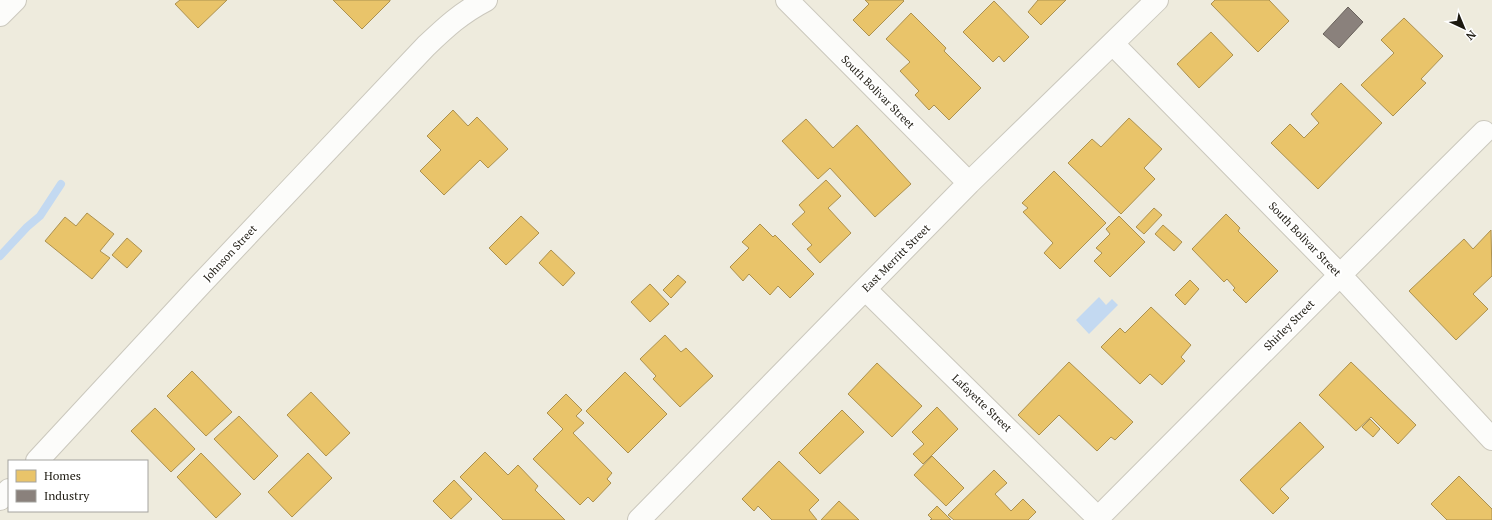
<svg xmlns="http://www.w3.org/2000/svg" width="1492" height="520" font-family="'PT Serif',serif">
<style>
.water{fill:#c3d9f1}
.homes{fill:#e9c46a;stroke:#ac914f}
.industry{fill:#8a817c;stroke:#69625c}
.lines{fill:none;stroke-linecap:round;stroke-linejoin:round}
.stream{stroke:#c3d9f1;stroke-width:8}
.minor-casing{stroke:#cbc8bd;stroke-width:24}
.minor{stroke:#fcfcfa;stroke-width:22}
.labels{text-anchor:middle;dominant-baseline:central;stroke-width:4;stroke-linejoin:round;paint-order:stroke}
.street-label{font-size:11px;fill:#1c1910;stroke:#fff}
</style>
<rect width="100%" height="100%" fill="#eeebdd"/>
<path class="water" d="M1099 297 1106 305 1112 299 1118 305 1089 334 1076 320Z"/>
<path class="homes" d="M180 0H227L198 28 175 4Z
M333 0H390V1L362 29Z
M865 0H903L904 1 869 36 853 20 869 4Z
M1038 0H1066L1041 25 1028 12Z
M1215 0H1269L1289 21 1258 52 1211 4Z
M994 1 1029 37 1004 62 999 56 993 62 963 32Z
M911 13 946 48 944 51 981 88 949 120 934 105 929 110 915 95 919 91 900 71 910 62 886 39Z
M1404 18 1443 56 1421 79 1426 83 1393 116 1361 85 1394 53 1381 40Z
M1211 32 1233 55 1199 88 1177 64Z
M1341 83 1382 123 1318 189 1271 143 1290 124 1304 138 1319 123 1311 114Z
M453 110 468 126 477 117 508 149 488 168 480 160 444 195 420 171 441 150 427 136Z
M1129 118 1162 149 1144 168 1155 179 1121 214 1068 163 1092 139 1101 147Z
M806 119 833 148 857 125 911 184 875 217 830 168 818 179 782 141Z
M1054 171 1106 223 1060 269 1044 253 1053 243 1023 212 1028 208 1022 203Z
M826 180 841 196 828 208 851 233 820 263 807 249 812 245 792 224 805 212 799 205Z
M1154 208 1162 215 1144 234 1136 227Z
M87 213 114 234 100 251 110 258 92 279 45 241 65 217 76 226Z
M1226 214 1240 228 1238 231 1278 271 1246 303 1233 290 1235 288 1227 279 1224 282 1192 249Z
M521 216 539 233 506 265 489 248Z
M1119 216 1145 242 1110 277 1094 261 1102 253 1096 248 1110 234 1106 229Z
M760 224 773 237 775 235 814 274 790 298 778 286 770 295 749 274 743 281 730 267 749 248 742 242Z
M1163 225 1182 242 1174 251 1155 234Z
M1491 230 1492 276 1473 294 1488 309 1456 340 1409 291 1464 239 1473 249Z
M127 238 142 251 127 268 112 255Z
M551 250 575 273 563 286 539 263Z
M678 275 686 282 671 298 663 290Z
M1190 280 1199 289 1185 305 1175 295Z
M650 284 669 304 650 322 631 302Z
M1151 307 1191 345 1181 357 1185 361 1162 385 1150 374 1140 384 1101 347 1120 328 1125 333Z
M665 335 681 352 686 348 713 376 680 407 653 379 656 376 640 359Z
M1069 362 1133 422 1115 440 1111 437 1097 451 1059 415 1039 435 1018 415Z
M1351 362 1416 425 1398 444 1371 417 1356 431 1319 395Z
M877 363 922 406 892 437 848 394Z
M192 371 232 412 206 436 167 396Z
M625 372 667 414 628 453 586 411Z
M311 392 350 433 326 456 287 415Z
M566 394 582 410 576 416 584 423 573 433 612 473 607 479 611 483 593 502 588 497 580 505 533 459 563 429 547 413Z
M937 407 958 429 923 464 913 454 924 444 912 432Z
M155 408 195 449 171 472 131 431Z
M842 410 864 432 820 474 799 453Z
M239 416 278 456 254 480 214 439Z
M1370 419 1380 429 1373 437 1362 427Z
M1300 422 1324 447 1280 489 1289 498 1273 514 1240 480Z
M485 452 508 475 518 465 538 486 535 490 565 520H503L460 477Z
M201 453 241 494 216 518 177 477Z
M308 453 332 478 292 517 268 492Z
M932 456 964 488 946 506 914 475Z
M779 461 819 500 809 510 817 520H772L758 506 754 511 742 499Z
M994 470 1007 483 995 494 1011 511 1023 499 1036 512 1028 520H954L948 515Z
M1459 476 1492 509V520H1447L1431 504Z
M454 480 472 499 451 519 433 501Z
M839 501 859 520H821Z
M937 506 951 520H930L932 519 928 515Z"/>
<path class="industry" d="M1348 7 1363 22 1339 48 1323 34Z"/>
<g class="lines">
<path class="stream" d="M0 256 27 227 40 216 61 184"/>
<defs>
<path id="minor" d="M787 0 969 183
M0 15 15 0
M1113 44 1340 275 1492 439
M865 289 1098 518
M37 461 199 286 426 46C446 27 461 13 486 0
M0 499 9 490
M639 520 865 289 969 183 1157 0
M1096 520 1340 275 1484 132"/>
</defs>
<use href="#minor" class="minor-casing"/>
<use href="#minor" class="minor"/>
</g>
<g class="labels">
<g class="street-label">
<text transform="translate(878 92) rotate(45)">South Bolivar Street</text>
<text transform="translate(1305 239) rotate(46)">South Bolivar Street</text>
<text transform="translate(230 253) rotate(-47)">Johnson Street</text>
<text transform="translate(896 258) rotate(-45)">East Merritt Street</text>
<text transform="translate(1289 325) rotate(-45)">Shirley Street</text>
<text transform="translate(982 403) rotate(44)">Lafayette Street</text>
</g>
</g>
<rect x="8" y="460" width="140" height="52" fill="#ffffff" stroke="#a4a39f"/>
<rect x="16" y="470" width="20" height="12" fill="#e9c46a" stroke="#a4a39f"/>
<text x="44" y="480" font-size="12" fill="#1c1910">Homes</text>
<rect x="16" y="490" width="20" height="12" fill="#8a817c" stroke="#a4a39f"/>
<text x="44" y="500" font-size="12" fill="#1c1910">Industry</text>
<g transform="translate(1464 28) rotate(136)" stroke="#ffffff" stroke-width="3" paint-order="stroke">
<path d="M0-3L7 15L0 10L-7 15Z" fill="#1c1910"/>
<text y="-6" font-size="11" font-weight="bold" text-anchor="middle" fill="#1c1910">N</text>
</g>
</svg>
